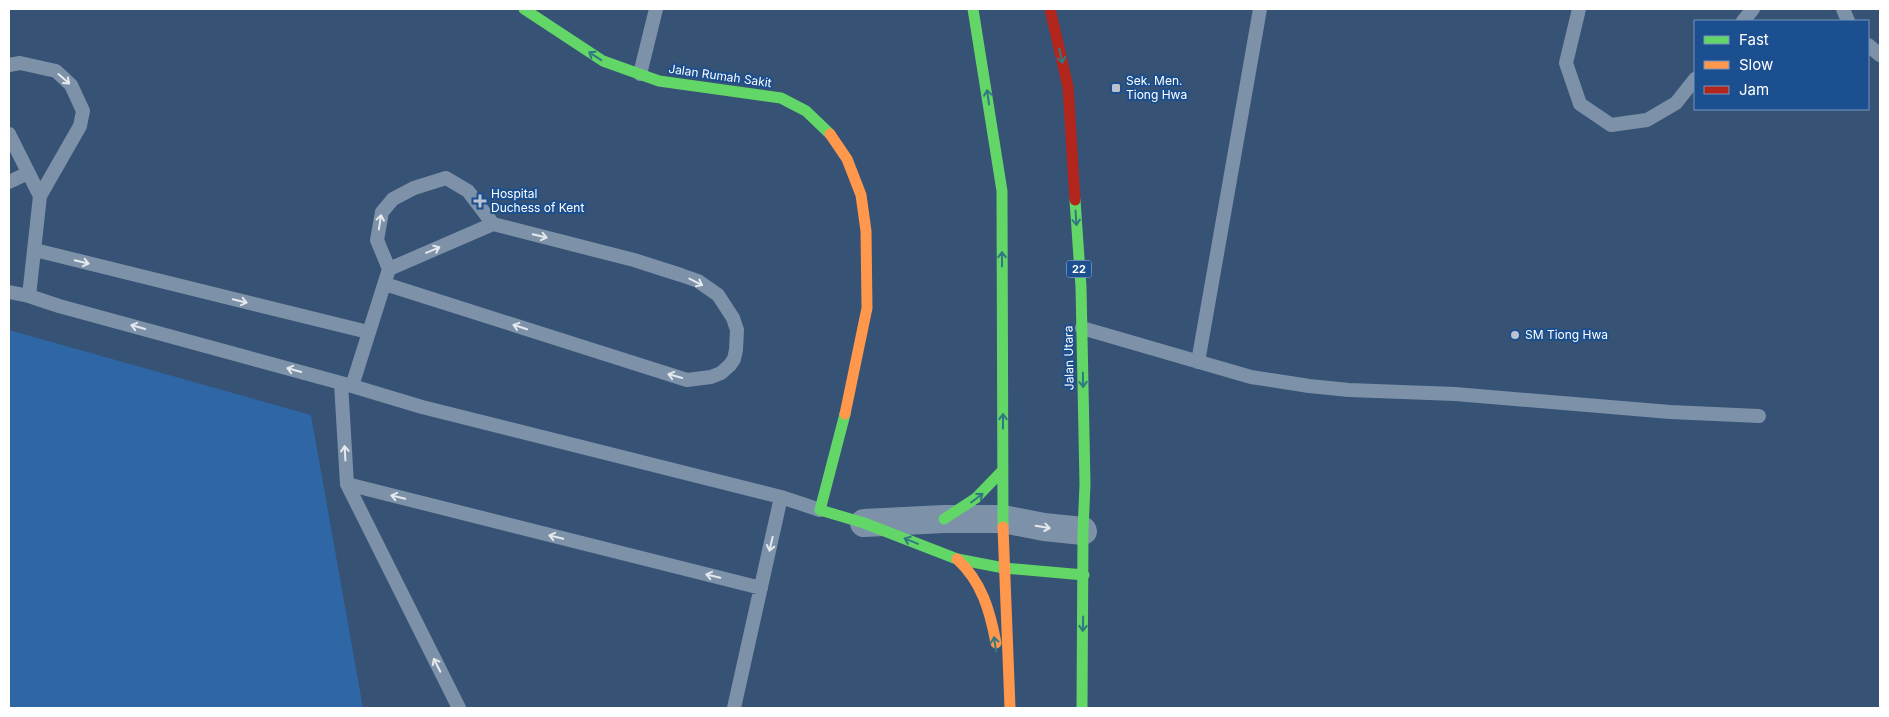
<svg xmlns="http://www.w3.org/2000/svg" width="1889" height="717" font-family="Inter,sans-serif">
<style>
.green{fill:#2f66a5}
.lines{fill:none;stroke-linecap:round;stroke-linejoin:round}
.lane{stroke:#7d92a8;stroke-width:14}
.street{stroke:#7d92a8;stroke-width:28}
.fast{stroke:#63d668;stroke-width:11}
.slow{stroke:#ff974d;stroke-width:11}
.jam{stroke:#b3261e;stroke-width:11}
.oneway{stroke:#317883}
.oneway2{stroke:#e5e9ee}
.poi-dot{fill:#b9c2ce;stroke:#1b4f8f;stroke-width:2}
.labels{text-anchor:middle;stroke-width:4;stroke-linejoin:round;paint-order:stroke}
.shield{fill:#1b4f8f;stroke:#bbcadd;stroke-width:1}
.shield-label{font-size:11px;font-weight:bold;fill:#fff}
.street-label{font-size:12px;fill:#fff;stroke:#1b4f8f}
.poi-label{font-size:12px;fill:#fff;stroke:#1b4f8f;text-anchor:start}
</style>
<rect width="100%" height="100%" fill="#365274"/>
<path class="green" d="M9 330 311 415 363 708H9Z"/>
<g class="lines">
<path class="lane" d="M1579 9 1566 63 1580 104 1611 125 1647 120 1676 103 1695 79
M1843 9 1848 21
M1743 21 1753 9
M1868 45 1880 55
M9 65 20 63 56 71 71 85 83 111 80 126 40 196 29 296 59 306 352 386 422 407 781 497 820 510
M640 74 656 9
M9 134 40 196
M9 182 28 173
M35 250 368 332
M385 284 687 380 711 377 721 373 730 365 734 359 736 350 737 330 733 318 718 295 698 281 681 275 634 260 493 224 389 269
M9 292 29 296
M1082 328 1251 377 1309 386 1349 390 1455 394 1670 412 1759 416
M1198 362 1260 9
M341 383 347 484 459 708
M352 386 389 269 377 240 382 212 393 199 414 188 446 178 468 191 493 224
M347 484 761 588
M734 708 781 497"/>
<path class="street" d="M864 523 944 519H1003L1044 527 1083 531"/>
<path class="fast" d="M524 9 603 61 659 81 781 98 806 111 830 134
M973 9 1002 191 1003 527
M1075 200 1081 287 1085 484 1083 531 1082 708
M845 414 820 510 864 523 957 559 1004 568 1084 575
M944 519 976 498 1003 470"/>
<path class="slow" d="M830 134 847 159 861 195 866 231 867 308 845 414
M1003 527 1010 708
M957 559C982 582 990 611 996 643"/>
<path class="jam" d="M1050 9 1068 87 1075 200"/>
</g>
<defs><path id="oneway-shaft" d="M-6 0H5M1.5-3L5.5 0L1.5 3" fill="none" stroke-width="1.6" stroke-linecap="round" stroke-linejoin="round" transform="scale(1.25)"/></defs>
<g class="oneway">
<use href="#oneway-shaft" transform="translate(595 56) rotate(-147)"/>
<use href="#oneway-shaft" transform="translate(1061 56) rotate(77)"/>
<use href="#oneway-shaft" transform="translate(988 97) rotate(-98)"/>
<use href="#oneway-shaft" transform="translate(1076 218) rotate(86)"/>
<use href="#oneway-shaft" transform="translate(1002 259) rotate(-90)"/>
<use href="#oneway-shaft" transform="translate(1083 380) rotate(89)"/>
<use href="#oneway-shaft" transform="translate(1003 421) rotate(-90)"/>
<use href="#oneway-shaft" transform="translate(977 498) rotate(-37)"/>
<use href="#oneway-shaft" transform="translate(911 541) rotate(-158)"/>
<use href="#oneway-shaft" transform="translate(1083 624) rotate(91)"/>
<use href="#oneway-shaft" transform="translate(995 644) rotate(-98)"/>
</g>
<g class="oneway2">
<use href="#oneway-shaft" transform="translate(64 79) rotate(41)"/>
<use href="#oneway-shaft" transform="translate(380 222) rotate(-81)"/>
<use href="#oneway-shaft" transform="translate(540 236) rotate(14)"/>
<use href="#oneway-shaft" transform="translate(433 250) rotate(-23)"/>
<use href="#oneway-shaft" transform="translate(82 262) rotate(14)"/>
<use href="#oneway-shaft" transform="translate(696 282) rotate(27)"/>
<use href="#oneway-shaft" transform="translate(240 301) rotate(14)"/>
<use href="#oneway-shaft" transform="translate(138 327) rotate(-164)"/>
<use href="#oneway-shaft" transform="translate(520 327) rotate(-162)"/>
<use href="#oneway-shaft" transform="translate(294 370) rotate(-164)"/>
<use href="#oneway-shaft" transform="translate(675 376) rotate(-164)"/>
<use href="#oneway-shaft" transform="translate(345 453) rotate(-93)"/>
<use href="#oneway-shaft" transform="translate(398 497) rotate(-166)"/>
<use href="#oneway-shaft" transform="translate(1043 527) rotate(9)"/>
<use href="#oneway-shaft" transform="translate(556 537) rotate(-166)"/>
<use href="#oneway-shaft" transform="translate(771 544) rotate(103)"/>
<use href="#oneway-shaft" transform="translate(713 576) rotate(-166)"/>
<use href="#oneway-shaft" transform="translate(437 665) rotate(-117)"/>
</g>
<g class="poi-dot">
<rect x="1111" y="83" width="10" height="10" rx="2.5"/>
<path d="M477.5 193.5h5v5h5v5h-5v5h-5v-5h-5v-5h5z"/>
<circle cx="1515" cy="335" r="5"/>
</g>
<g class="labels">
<rect class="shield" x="1066.5" y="260.5" width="25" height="17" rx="4"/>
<g class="shield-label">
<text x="1079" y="273">22</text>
</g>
<g class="street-label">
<text transform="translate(720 76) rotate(8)" y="4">Jalan Rumah Sakit</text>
<text transform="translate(1069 358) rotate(-91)" y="4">Jalan Utara</text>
</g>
<g class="poi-label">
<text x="1126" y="85">Sek. Men.<tspan x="1126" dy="14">Tiong Hwa</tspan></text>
<text x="491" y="198">Hospital<tspan x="491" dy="14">Duchess of Kent</tspan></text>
<text x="1525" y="339">SM Tiong Hwa</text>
</g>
</g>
<rect width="1889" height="717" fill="none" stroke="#ffffff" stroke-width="20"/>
<rect x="1694" y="20" width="175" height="90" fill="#1b4f8f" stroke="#7695bc"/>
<rect x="1704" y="36" width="25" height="8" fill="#63d668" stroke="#7695bc"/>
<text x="1739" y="45" font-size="15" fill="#ffffff">Fast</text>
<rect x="1704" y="61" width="25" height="8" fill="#ff974d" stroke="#7695bc"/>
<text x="1739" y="70" font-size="15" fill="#ffffff">Slow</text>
<rect x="1704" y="86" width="25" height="8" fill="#b3261e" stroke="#7695bc"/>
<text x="1739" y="95" font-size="15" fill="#ffffff">Jam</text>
</svg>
